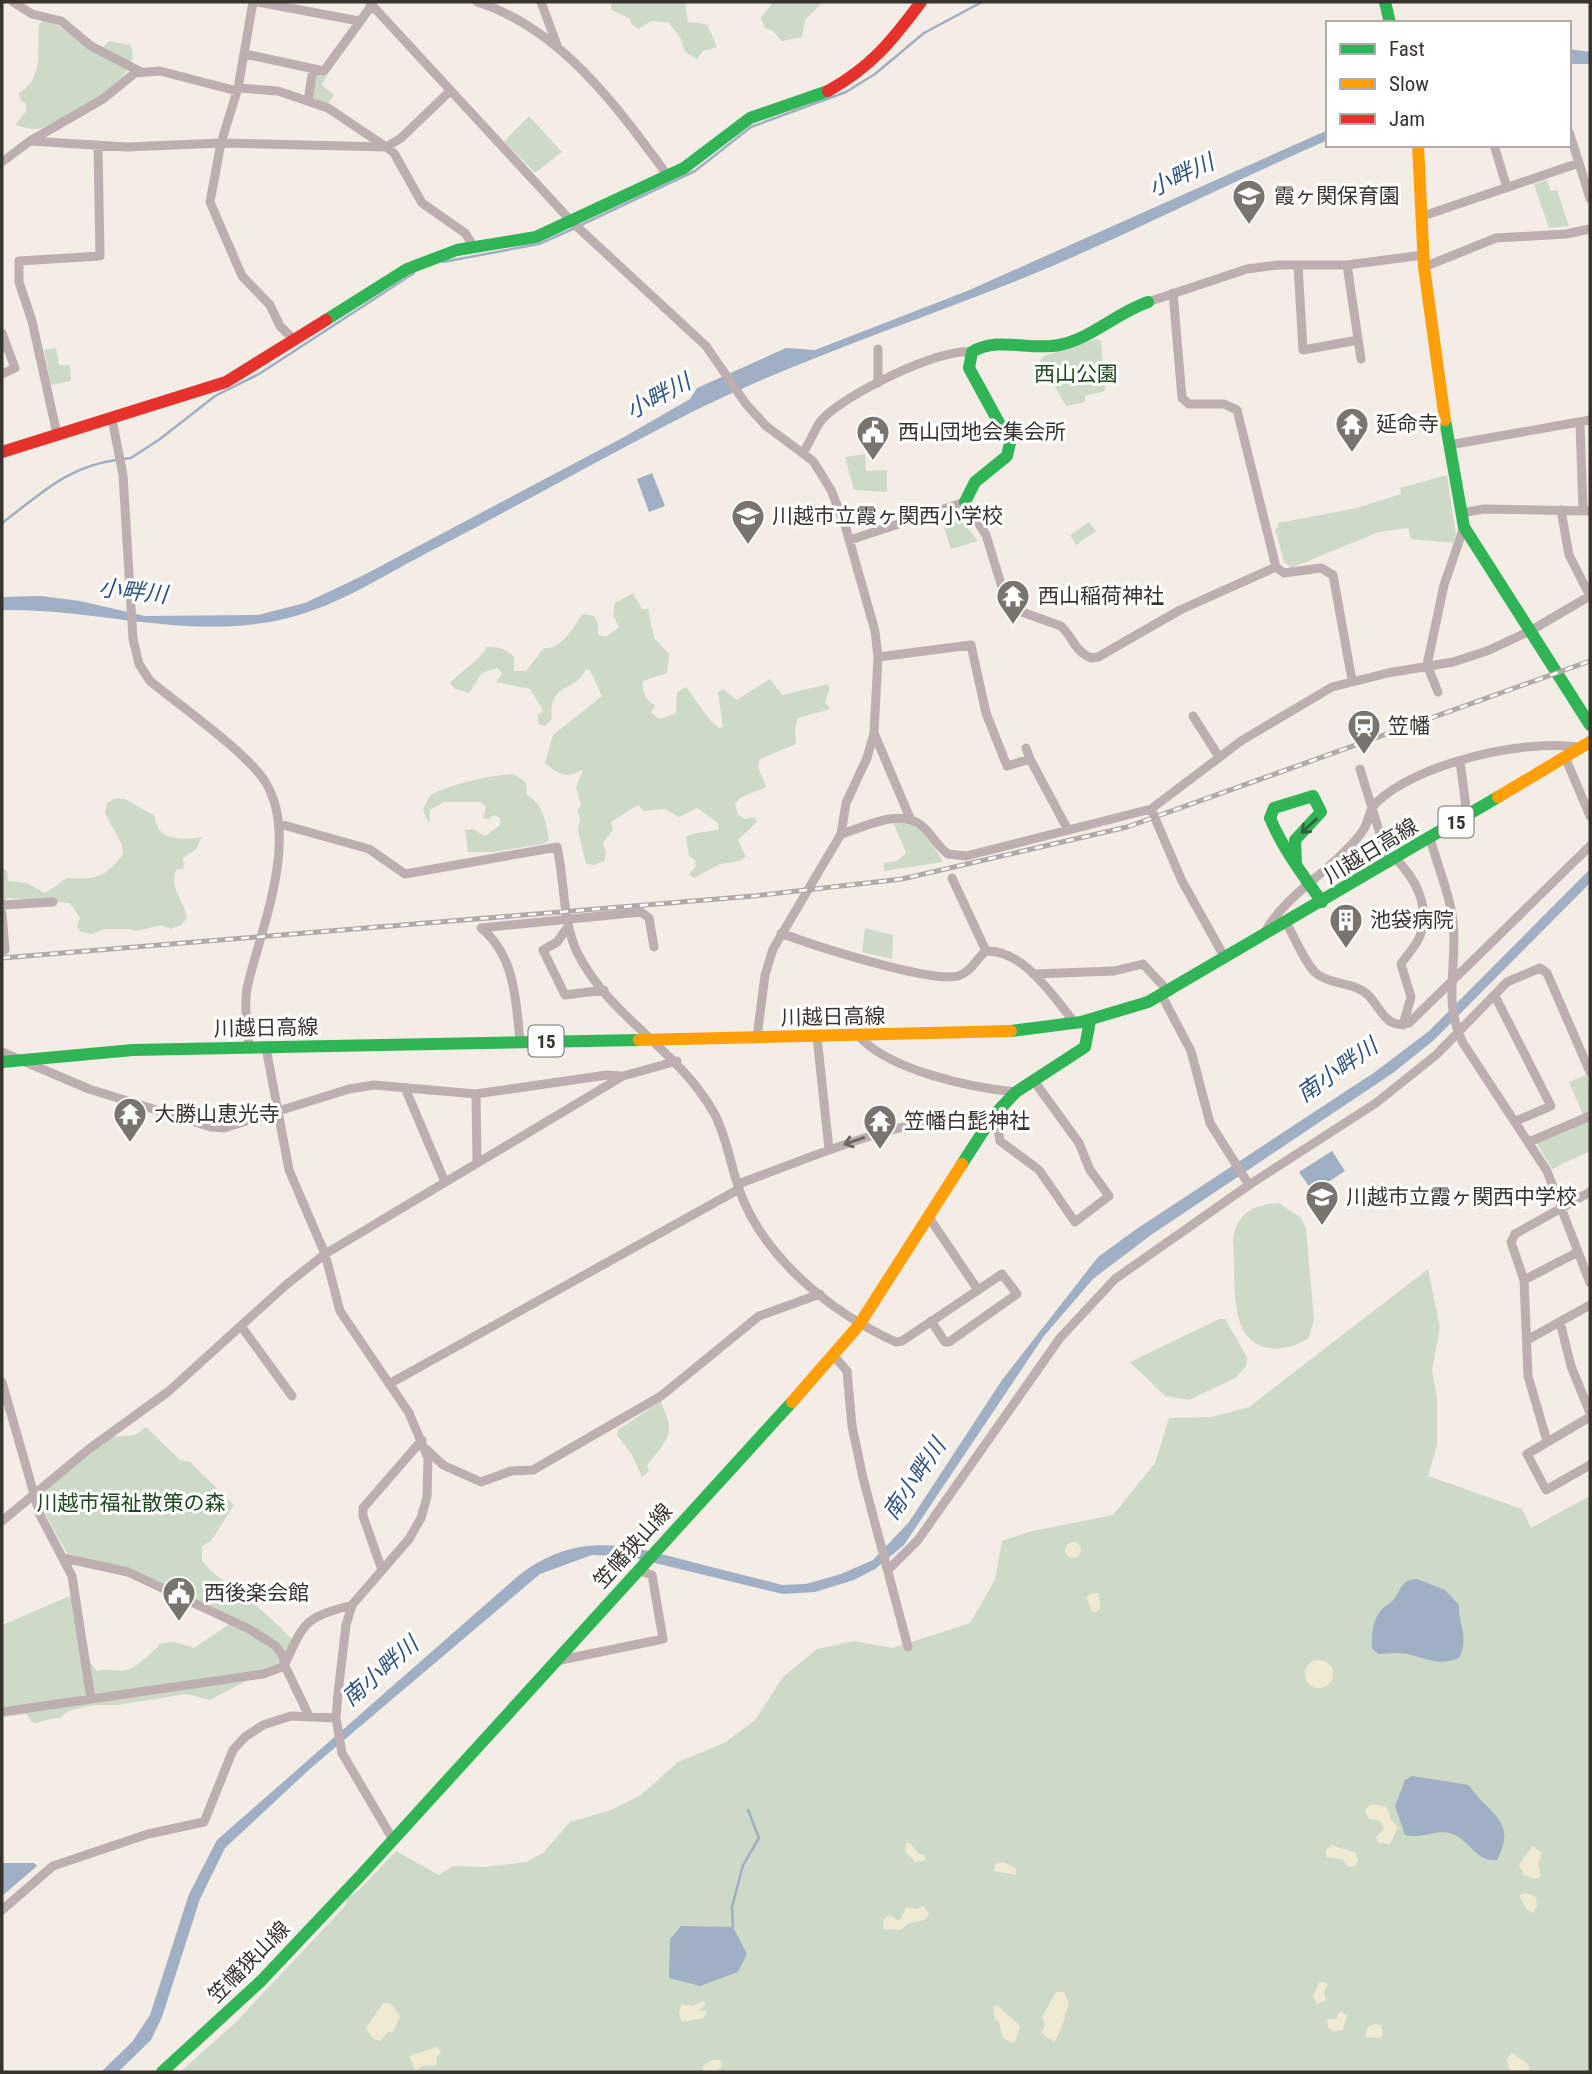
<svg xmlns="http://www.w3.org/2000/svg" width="1592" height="2074" font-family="'Roboto Condensed','Noto Sans JP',sans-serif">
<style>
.green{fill:#cedac8}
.sand{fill:#f1ead2}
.water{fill:#a0afc3}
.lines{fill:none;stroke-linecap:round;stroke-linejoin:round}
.stream{stroke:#a0afc3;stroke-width:2.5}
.street{stroke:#bdafb0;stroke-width:9}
.fast{stroke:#30b455;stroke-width:12}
.slow{stroke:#ff9f0a;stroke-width:12}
.jam{stroke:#e5322d;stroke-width:12}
.rail-casing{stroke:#b2aaa8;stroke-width:5}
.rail{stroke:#fff;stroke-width:2.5;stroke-dasharray:8;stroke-linecap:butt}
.oneway{stroke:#35603b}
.oneway2{stroke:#6d6561}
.labels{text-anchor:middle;stroke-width:6;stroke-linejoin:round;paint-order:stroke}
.shield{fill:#fff;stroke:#73706c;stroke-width:2}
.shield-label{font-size:19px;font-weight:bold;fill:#37332d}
.poi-label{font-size:21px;fill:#37332d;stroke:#fff;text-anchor:start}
.park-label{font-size:21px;fill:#1f4a1f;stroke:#fff}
.street-label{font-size:21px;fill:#37332d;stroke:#fff}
.water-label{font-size:23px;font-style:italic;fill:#315380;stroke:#fff}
</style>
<rect width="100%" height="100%" fill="#f3ede6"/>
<path class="green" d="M611 2H685L688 22 707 24 717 47 703 51 697 59 685 52 680 37 669 23 651 21 639 29 632 25 629 18 611 10Z
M773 2H823L805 20 802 37 782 41 773 31 765 28 761 18Z
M44 19C66 26 78 46 98 53L109 41 130 45C148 76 67 120 42 128 33 131 23 127 15 125L26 111V104L20 100 19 93C45 78 36 50 39 25Z
M319 73 327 75 322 85 334 95 328 104 314 101 311 96 315 76Z
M529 116 562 152 535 173 504 141Z
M1547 180 1551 191 1557 190 1569 226 1549 228 1534 184Z
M1096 339 1101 341 1105 391 1085 396V402L1066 406 1040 360 1044 356Z
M56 348 59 365H70L71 381 51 385 44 350Z
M865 454 866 471 887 470V492L854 490 845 457Z
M1447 475 1456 535 1453 543 1411 539 1408 528 1379 532 1291 568 1284 561 1275 529 1278 528V523L1357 508 1401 494 1400 488Z
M952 515 958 516 978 541 951 549 941 519Z
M1089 522 1096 531 1076 545 1070 535Z
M633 593 642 609H648L654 638 669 654 667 673 643 681C642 691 645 701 655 705L651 713 660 719 676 713 677 692 686 687C696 700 707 719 719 728L723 727 718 692 723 689 737 700 770 679 782 695 828 684 829 691 825 702 830 709 798 718 795 728 796 744 760 759 758 767 766 787 740 798 735 804 738 815 745 819 754 817 757 822 738 840 746 857 740 861 720 864 694 878 689 874 696 866 695 860 689 856 686 837C694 831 709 833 719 829L718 823 697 808 679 817 665 809 644 811 638 805 611 822 613 830 603 842 606 853 604 861 594 865 586 864 578 830 580 818 577 811 581 804 576 787 583 770C565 778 561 776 545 763L553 735 602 696 590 670 586 669C575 693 547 683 552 719L545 726 538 724V715L543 710 530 689 496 682 502 674 497 668 482 673 469 693 455 689 450 683C462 670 478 662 487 647 499 647 505 648 514 657V671H526L544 648C562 650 573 627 583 614L594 616 598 624V635L606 637 619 627 613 615 615 603Z
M513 774 526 782 527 795C543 803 546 823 549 840L543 844 493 852H468L465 830 473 829 485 836 500 825V818L494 815 489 819 483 818 486 807 481 802H444L430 810 429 824 423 810 430 795C454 783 486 776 513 774Z
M116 798 125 799 155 816C156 842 184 840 202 837L195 850 183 858 184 868 176 870C169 888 184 901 187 918L181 925 171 929 161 925 137 931 130 929H105L92 934 81 932 77 927 80 918 70 903 8 898 2 903V868L7 871 8 881 27 883 45 893 67 878C95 880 105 878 123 854L122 845 105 813 107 803Z
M903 821C924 828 932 843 943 862L884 871V863L897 861 906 853 893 822Z
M865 928 893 935 892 959 862 952Z
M1588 1074 1590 1113 1584 1117 1569 1082Z
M1590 1120V1151L1552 1169 1536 1142Z
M1279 1203 1301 1218 1306 1229 1314 1319 1309 1338C1286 1353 1251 1355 1240 1323 1232 1298 1235 1265 1233 1240 1237 1212 1253 1205 1279 1203Z
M1428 1269 1440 1327 1432 1370 1437 1398V1445L1428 1476 1522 1509 1531 1528 1590 1496V2072H180L236 2022 346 1905 347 1898 359 1890 396 1851 439 1875 453 1866 484 1867 526 1862 543 1853 570 1822 611 1810 641 1795 678 1762 724 1743 755 1720 783 1677 817 1649 854 1641 893 1648 970 1623 995 1580 1002 1541 1032 1531 1113 1515 1155 1463 1169 1418 1212 1417 1249 1407Z
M1219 1319H1225L1247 1357 1246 1366 1235 1378 1189 1400 1165 1396 1130 1362Z
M661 1401C663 1409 669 1420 669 1428 669 1442 654 1455 647 1466L649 1471 642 1477 632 1455 617 1435 618 1430Z
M146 1427 180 1460 190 1462 234 1505 211 1541 202 1546V1560C213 1577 227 1581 242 1593 259 1607 276 1623 292 1639L280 1663 252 1673 246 1681 210 1700 186 1694 118 1705H94L68 1711 60 1718C50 1717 43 1723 33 1723L26 1714 2 1717V1625L70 1596 80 1599C79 1624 80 1652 97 1671 108 1668 116 1672 126 1670 136 1668 154 1651 161 1643L175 1642 194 1648 228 1625 217 1612 103 1564 67 1553 40 1505 41 1492 112 1437 135 1435Z"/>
<path class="sand" d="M1065 1550a8 8 0 1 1 16 0a8 8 0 1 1-16 0Z
M1093 1593H1099L1100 1609 1096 1612 1092 1611 1086 1597Z
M1305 1674a14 14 0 1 1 28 0a14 14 0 1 1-28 0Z
M1371 1804 1387 1807 1391 1820 1398 1827 1390 1844 1378 1843 1376 1837 1384 1829 1382 1824C1377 1816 1367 1824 1365 1810Z
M906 1843H910L919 1854 924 1855 926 1860 915 1862 905 1851Z
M1331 1845 1356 1853 1358 1861 1355 1866 1349 1867 1341 1859 1326 1857V1850Z
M1533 1846 1542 1853 1538 1864 1541 1876 1536 1879 1524 1875 1519 1865Z
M1003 1862 1016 1868V1875L994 1871 995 1864Z
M1526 1893 1536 1897 1537 1906 1533 1913 1527 1910 1519 1895Z
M923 1906 929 1913 925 1920 909 1923 901 1930 883 1929 884 1919 890 1915 899 1921 907 1907 917 1909Z
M1325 1982 1328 1984 1324 1992 1326 2000 1317 2004 1313 1996 1319 1983Z
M1056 1992H1064L1069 2004C1063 2020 1063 2029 1054 2042L1041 2033 1045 2025 1042 2017Z
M703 2001 706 2004 699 2010 707 2011 704 2018 682 2022 679 2014 681 2004 693 2006Z
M383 2003H390L400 2016 393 2032H388L380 2041 372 2038 366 2028Z
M997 2005 1020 2026 1015 2041 1012 2043 1002 2037 999 2021 995 2020 993 2007Z
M1340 2011 1347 2015 1343 2030 1334 2032 1328 2028 1327 2019H1336Z
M1374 2024 1381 2025 1383 2034 1381 2038 1365 2037 1368 2027Z
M437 2047 441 2052 436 2058 437 2065 422 2066 416 2071 409 2056Z
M1512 2053 1527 2063 1530 2072H1511L1506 2060Z
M713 2060H721L722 2065 718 2071 701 2072 705 2064Z"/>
<path class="water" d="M1569 49 1590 52V64H1569Z
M1328 130V140C1227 184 1128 235 1026 277 915 322 799 359 692 412 602 458 514 508 425 554 381 577 337 606 288 618 192 642 98 608 2 610V597L41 596 80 601 145 616 258 615 305 603 362 576 624 437 690 399 697 388 786 348 815 350 967 291Z
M652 473 665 506 649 512 637 479Z
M1590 869V883L1434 1040 1393 1073 1151 1235 1093 1279 1044 1336 904 1545 875 1569 854 1580 815 1592 783 1594 626 1556 592 1555 540 1574 311 1768 225 1848 200 1899 162 2017 151 2040 118 2072H101L132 2042 150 2015 189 1894 217 1840 518 1576C578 1530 626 1545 692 1562 722 1570 752 1577 782 1585L806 1584 841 1574 873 1560 909 1522 1002 1380 1098 1257 1138 1228 1375 1072 1429 1031Z
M1332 1151 1345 1171 1313 1192 1299 1172Z
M1417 1579 1445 1590 1459 1605C1458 1626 1470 1636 1459 1658 1439 1666 1427 1659 1407 1654 1398 1652 1388 1654 1378 1654L1372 1648C1371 1637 1373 1619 1381 1610 1385 1606 1390 1604 1394 1599 1402 1588 1401 1580 1417 1579Z
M1412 1776 1469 1785C1489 1816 1518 1819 1497 1860 1478 1863 1470 1842 1455 1835 1439 1827 1422 1840 1405 1835L1395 1806 1405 1780Z
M2 1863H34L37 1866 2 1896Z
M681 1926 733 1927 747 1954 738 1972 700 1986 669 1978 670 1939Z"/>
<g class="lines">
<path class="stream" d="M581 225 695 171 751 127 846 92 875 74 924 33 982 2
M443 262 539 244 575 228
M123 459 131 458 160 439 215 396 259 374 414 273
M2 523C40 495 66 467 116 460
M733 1927 732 1907 743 1865 759 1838 748 1810"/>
<path class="street" d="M13 2 32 14 61 21 91 46 141 72
M253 2 238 88 221 143 210 202 242 276 270 305 280 326 295 341
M258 2 359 21
M369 2 571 221 706 346 746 404 766 426 813 461 831 490 845 525 875 631 878 657 874 733 867 758 846 803 841 834 773 949 765 975 757 1037
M477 2C561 28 618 108 668 176
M541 2 558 48
M245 54 324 71 372 5
M238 88 278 91 328 108 386 147 394 153 422 203 465 233 474 247
M308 101 313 69
M1569 132 1579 163
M30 141 103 99 135 73 160 71 237 91
M1494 145 1507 188
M2 162 30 141 127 147 221 143 386 147 401 138 450 91
M1423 216 1579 163 1590 199
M1298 265 1303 350 1358 340
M1347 265 1361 359
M1424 267 1496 238 1566 234 1590 229
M1173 293 1182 398 1189 404H1224L1237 410 1276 567 1284 573 1321 568 1333 575 1352 680
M1148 302 1247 269 1278 265H1347L1423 255
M2 333 15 368 2 374
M878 383V349
M112 419 123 475 133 639 139 664 150 681C179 705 248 753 266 783 299 839 262 926 248 984 243 1003 248 1029 249 1048
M1580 423 1583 511
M57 434 32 321 19 282V261L100 256 98 145
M1449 445 1590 420
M804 451C810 442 814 431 820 422 839 397 940 347 972 352
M1461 513 1484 509 1590 511
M850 540 965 502 986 535 1008 607 1061 626C1073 637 1074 651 1091 658L1098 657 1180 610 1276 567
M878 657 971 645 986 713 1007 766 1030 759 1068 830
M1438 692 1427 665 1444 585 1464 527
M1193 716 1219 757
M874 733 910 818
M1026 748 1030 759
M1565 757 1590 816
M1460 761 1467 815
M1360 769 1389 863
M1151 809 1182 881 1225 958
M280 824 369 849 405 874 557 847C565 881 562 920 577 952 609 1017 679 1050 714 1113 727 1137 730 1164 739 1189 763 1258 832 1313 896 1342L902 1341 1002 1274 1017 1294 949 1342H945L931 1321
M841 834C865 827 899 808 921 825 932 834 937 846 948 854L966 856 1151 809 1241 741 1332 687 1388 673 1453 662 1487 651 1530 631 1590 596 1569 555 1561 510
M1430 838C1437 865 1450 894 1453 921 1458 965 1442 1000 1463 1043L1547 1171 1590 1283
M1396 859C1415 878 1431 907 1420 936 1416 946 1407 955 1401 964L1411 997 1403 1025
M952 878 986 951
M2 905 53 902
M2 913 5 950H2
M1286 922C1293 935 1307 967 1317 974 1331 985 1355 982 1368 995 1381 1008 1386 1030 1409 1023L1590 846
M568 927 557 942 543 950 565 995 604 990
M1265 932C1281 903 1312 882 1336 860 1346 850 1359 839 1365 827 1369 819 1369 810 1376 803 1417 763 1523 739 1579 747
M781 933C812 945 929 983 958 976 971 972 976 959 986 951 1025 950 1053 997 1076 1024
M1033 974 1114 971 1143 964 1169 992
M1162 996 1191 1051 1210 1123 1249 1185
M1495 996 1551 1106 1516 1121
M858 1035C887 1070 972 1088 1016 1092
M817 1037 829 1149
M520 1041C516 1001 515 955 481 928L641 912 649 918 654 947
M266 1048 289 1170 325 1254 340 1311 409 1413 428 1458 427 1497 421 1518 409 1539 352 1605 346 1625 338 1693 336 1718 342 1753 392 1838
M2 1052 89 1089 211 1127 224 1128 349 1089 374 1085 476 1094 607 1075 621 1076
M405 1088 445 1182
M476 1094 477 1163
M1529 1142 1590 1116
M738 1184C822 1154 904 1114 996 1116L1000 1141 1039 1170 1075 1222 1109 1196 1090 1170 1079 1143 1034 1081
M928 1216 978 1290
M1524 1280 1578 1252
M1560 1322 1571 1366 1590 1413
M241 1326 292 1396
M1529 1339 1590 1305
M834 1356 847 1371 852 1426 863 1478 908 1647
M2 1382 40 1515 72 1576 91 1699
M389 1384 739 1189
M1590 1417 1527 1454 1546 1490 1590 1465
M1547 1441 1528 1376 1524 1280 1511 1242 1515 1234 1590 1192
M426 1449 443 1465 481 1482 511 1471 533 1470 661 1396 759 1316 820 1294
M2 1521 89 1449 169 1391 286 1285 325 1254 623 1076 677 1061
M64 1558 128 1572 249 1629 276 1646 283 1656 285 1666
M382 1570 363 1516V1508L422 1440
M888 1570 918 1540 1060 1338 1115 1279 1249 1185 1376 1103 1436 1055 1507 982 1540 968 1547 973 1590 1072
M556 1661 663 1639 652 1575 638 1570
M285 1664C305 1620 305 1618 352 1605
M2 1712 263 1674 285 1666 309 1716
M2 1910 53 1866 148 1834 204 1822 233 1750 245 1737 263 1725 291 1716 336 1718"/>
<path class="fast" d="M1385 2 1390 23
M326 320 407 269 457 250 536 237 684 168 750 118 828 91
M1445 420 1464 527 1590 725
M965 502 975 482 1007 456 1010 443 969 368 972 352C998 336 1030 351 1059 345 1093 338 1116 313 1148 302
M1296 865 1295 840 1321 812 1313 796 1274 808 1270 818C1283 849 1303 875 1322 902
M1011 1031 1081 1022 1148 1002 1498 797
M2 1062 133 1050 639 1040
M962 1164 993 1116 1016 1092 1085 1047 1090 1021
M162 2072 261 1981 362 1874 792 1402"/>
<path class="slow" d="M1418 145 1424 267 1445 420
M1498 797 1590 742
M639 1040 1011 1031
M792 1402 859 1325 962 1164"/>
<path class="jam" d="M828 91C871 67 892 41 921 2
M2 452 226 382 326 320"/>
<defs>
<path id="rail" d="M2 958 754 896 902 879 1127 827 1590 661"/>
</defs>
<use href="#rail" class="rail-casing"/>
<use href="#rail" class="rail"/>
</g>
<defs><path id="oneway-shaft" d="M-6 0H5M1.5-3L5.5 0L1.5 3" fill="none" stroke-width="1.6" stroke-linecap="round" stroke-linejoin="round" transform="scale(1.75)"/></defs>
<use class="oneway" href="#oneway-shaft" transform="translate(1309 826) rotate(136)"/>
<use class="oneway2" href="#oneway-shaft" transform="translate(854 1141) rotate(161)"/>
<defs>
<symbol id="school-pin" viewBox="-11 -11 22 30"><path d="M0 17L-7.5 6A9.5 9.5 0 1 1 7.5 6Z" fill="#79746e" stroke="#fff"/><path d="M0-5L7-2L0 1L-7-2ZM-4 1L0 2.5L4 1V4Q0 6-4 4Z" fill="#fff"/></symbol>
<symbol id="temple-pin" viewBox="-11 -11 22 30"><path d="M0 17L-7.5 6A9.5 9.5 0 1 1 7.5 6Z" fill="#79746e" stroke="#fff"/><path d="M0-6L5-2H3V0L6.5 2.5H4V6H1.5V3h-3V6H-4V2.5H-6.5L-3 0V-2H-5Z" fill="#fff"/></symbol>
<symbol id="civic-pin" viewBox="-11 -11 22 30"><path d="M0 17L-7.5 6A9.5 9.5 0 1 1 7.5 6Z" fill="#79746e" stroke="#fff"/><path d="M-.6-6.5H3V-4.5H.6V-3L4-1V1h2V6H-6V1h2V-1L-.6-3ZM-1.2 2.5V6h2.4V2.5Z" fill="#fff"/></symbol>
<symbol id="station-pin" viewBox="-11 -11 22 30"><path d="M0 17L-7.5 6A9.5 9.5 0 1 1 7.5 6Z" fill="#79746e" stroke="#fff"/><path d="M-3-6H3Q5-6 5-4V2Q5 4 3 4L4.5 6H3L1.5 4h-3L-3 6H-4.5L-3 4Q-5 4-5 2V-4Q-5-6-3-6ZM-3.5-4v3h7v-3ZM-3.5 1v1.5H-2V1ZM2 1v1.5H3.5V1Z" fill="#fff"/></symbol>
<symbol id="building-pin" viewBox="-11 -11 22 30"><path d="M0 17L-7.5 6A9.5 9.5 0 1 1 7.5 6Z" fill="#79746e" stroke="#fff"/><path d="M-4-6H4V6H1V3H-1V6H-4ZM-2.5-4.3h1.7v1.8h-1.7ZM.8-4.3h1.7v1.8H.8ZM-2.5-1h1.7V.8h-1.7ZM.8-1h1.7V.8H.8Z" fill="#fff"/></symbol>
</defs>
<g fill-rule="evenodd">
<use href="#school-pin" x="1230" y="177" width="38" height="52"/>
<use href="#temple-pin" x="1333" y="405" width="38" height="52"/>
<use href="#civic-pin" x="854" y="413" width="38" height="52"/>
<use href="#school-pin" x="729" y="497" width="38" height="52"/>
<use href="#temple-pin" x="994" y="577" width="38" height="52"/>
<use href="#station-pin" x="1345" y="707" width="38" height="52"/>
<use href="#building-pin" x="1327" y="901" width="38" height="52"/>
<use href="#temple-pin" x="111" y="1095" width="38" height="52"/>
<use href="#temple-pin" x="861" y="1102" width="38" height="52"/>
<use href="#school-pin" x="1303" y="1178" width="38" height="52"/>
<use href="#civic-pin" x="160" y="1574" width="38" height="52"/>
</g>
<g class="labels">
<g class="shield">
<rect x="1438.5" y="806.5" width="35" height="31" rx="5"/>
<rect x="528.5" y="1025.5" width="35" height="31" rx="5"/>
</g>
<g class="shield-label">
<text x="1456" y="829">15</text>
<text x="546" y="1048">15</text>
</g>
<g class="poi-label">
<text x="1274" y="203">霞ヶ関保育園</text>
<text x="1376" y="431">延命寺</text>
<text x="898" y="439">西山団地会集会所</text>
<text x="772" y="523">川越市立霞ヶ関西小学校</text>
<text x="1038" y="603">西山稲荷神社</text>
<text x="1388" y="733">笠幡</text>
<text x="1370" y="927">池袋病院</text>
<text x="154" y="1121">大勝山恵光寺</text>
<text x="904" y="1128">笠幡白髭神社</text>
<text x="1346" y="1204">川越市立霞ヶ関西中学校</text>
<text x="204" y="1600">西後楽会館</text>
</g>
<g class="park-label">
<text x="1076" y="381">西山公園</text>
<text x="131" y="1510">川越市福祉散策の森</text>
</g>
<g class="street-label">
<text transform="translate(1371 851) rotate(-31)" y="7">川越日高線</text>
<text transform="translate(833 1017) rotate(-1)" y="7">川越日高線</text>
<text transform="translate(266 1028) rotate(-1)" y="7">川越日高線</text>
<text transform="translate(633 1546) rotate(-48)" y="7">笠幡狭山線</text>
<text transform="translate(249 1962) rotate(-45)" y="7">笠幡狭山線</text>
</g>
<g class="water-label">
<text transform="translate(1181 175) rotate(-25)" y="8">小畔川</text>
<text transform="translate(658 396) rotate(-28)" y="8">小畔川</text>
<text transform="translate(133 591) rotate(6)" y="8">小畔川</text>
<text transform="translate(1337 1070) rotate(-35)" y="8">南小畔川</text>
<text transform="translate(914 1479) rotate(-56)" y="8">南小畔川</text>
<text transform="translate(380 1671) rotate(-41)" y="8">南小畔川</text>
</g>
</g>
<rect width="1592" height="2074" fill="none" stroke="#37332d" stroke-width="7"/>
<rect x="1326" y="21" width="245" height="126" fill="#ffffff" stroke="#afadab" stroke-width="2"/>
<rect x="1340" y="44" width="35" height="10" fill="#30b455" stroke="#afadab" stroke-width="2"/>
<text x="1389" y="56" font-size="21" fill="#37332d">Fast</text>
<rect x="1340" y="79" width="35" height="10" fill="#ff9f0a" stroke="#afadab" stroke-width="2"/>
<text x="1389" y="91" font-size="21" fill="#37332d">Slow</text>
<rect x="1340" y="114" width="35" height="10" fill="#e5322d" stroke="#afadab" stroke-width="2"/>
<text x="1389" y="126" font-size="21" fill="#37332d">Jam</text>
</svg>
